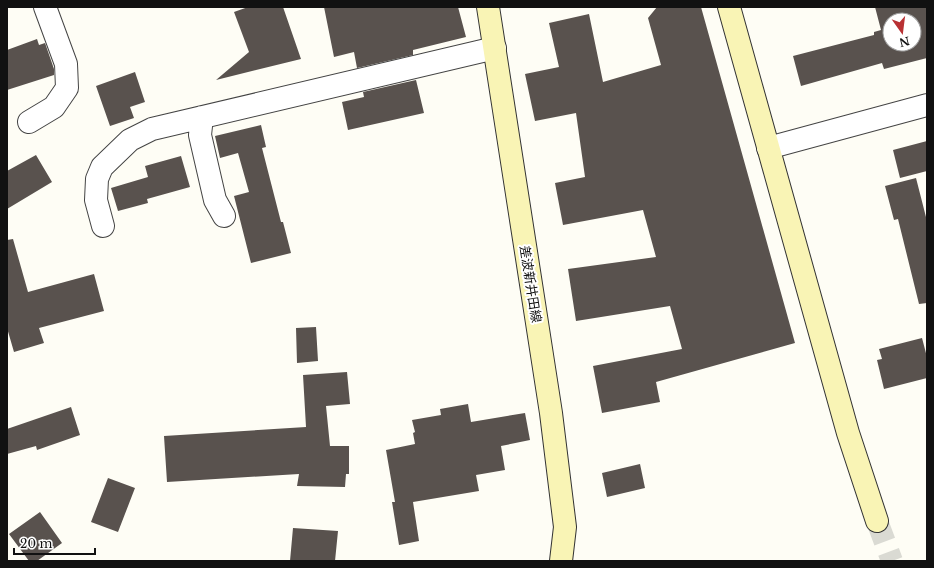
<svg xmlns="http://www.w3.org/2000/svg" width="934" height="568" font-family="'Libre Baskerville','Noto Sans JP',serif">
<style>
.building{fill:#59524e;fill-rule:evenodd}
.lines{fill:none;stroke-linecap:round;stroke-linejoin:round}
.secondary-tunnel{stroke:#dadad3;stroke-width:22;stroke-dasharray:22 11;stroke-linecap:butt}
.street-casing{stroke:#444;stroke-width:24}
.secondary-casing{stroke:#333;stroke-width:24}
.street{stroke:#fff;stroke-width:22}
.secondary{stroke:#f9f4b5;stroke-width:22}
.labels{text-anchor:middle;stroke-width:4;stroke-linejoin:round;paint-order:stroke}
.street-label{font-size:13px;fill:#111;stroke:#fff}
</style>
<rect width="100%" height="100%" fill="#fefdf5"/>
<path class="building" d="M248 7H283L301 59 216 80 249 52 234 12Z
M324 7H458L466 37 413 50V55L357 68 354 52 334 57Z
M657 7H701L795 343 656 382 660 402 602 413 593 366 682 349 670 306 576 321 568 269 656 257 643 210 563 225 555 183 585 177 576 113 535 121 525 74 559 67 549 23 589 14 603 82 661 65 648 18Z
M875 7H927V58L884 69 882 63 801 86 793 56 874 35V32L881 30ZM890 20H914V44H890Z
M37 39 39 45 45 43 54 69V75L7 90V50Z
M135 72 145 102 130 107 134 118 110 126 96 86Z
M416 80 424 113 348 130 342 102 364 97 363 92Z
M261 125 266 147 262 148 281 222H283L291 253 251 263 234 196 249 192 238 153 220 158 215 136Z
M927 141V171L900 178 893 150Z
M36 155 52 182 7 209V171Z
M181 156 190 187 147 199 148 203 118 211 111 188 148 177 145 166Z
M916 178 927 221V303L919 304 898 219 894 220 885 186Z
M13 239 28 292 94 274 104 311 39 328 44 343 14 352 7 328V240Z
M316 327 318 361 297 363 296 328Z
M922 338 927 357V378L884 389 877 360 882 359 879 349Z
M347 372 350 404 326 406 330 446H349V474H346L345 487 297 486 299 474 167 482 164 436 306 427 303 375Z
M468 404 471 422 525 413 530 440 501 446 505 470 476 475 479 491 413 502 419 541 399 545 392 502H395L386 450 415 444 413 433 415 432 412 420 441 415 440 409Z
M71 407 80 435 37 450 36 446 7 454V429Z
M640 464 645 488 607 497 602 473Z
M108 478 135 488 118 532 91 522Z
M40 512 62 543 37 561H29L9 534Z
M293 528 338 531 335 561H290Z"/>
<g class="lines">
<path class="secondary-tunnel" d="M877 521 892 561"/>
<defs>
<path id="street" d="M202 117 200 135 215 200 224 216
M29 122 54 107 67 88 66 64 45 7
M768 148 927 105
M103 226 96 200 97 179 102 167 130 140 152 129 495 48"/>
<path id="secondary" d="M488 7 551 413 565 527 561 561
M729 7 848 433 877 521"/>
</defs>
<use href="#street" class="street-casing"/>
<use href="#secondary" class="secondary-casing"/>
<use href="#street" class="street"/>
<use href="#secondary" class="secondary"/>
</g>
<g class="labels">
<g class="street-label">
<text transform="translate(531 284) rotate(81)" y="5">差波新井田線</text>
</g>
</g>
<rect width="934" height="568" fill="none" stroke="#111111" stroke-width="16"/>
<g transform="translate(902 32) rotate(166)"><circle r="19" fill="#ffffff" stroke="#a0a0a0"/>
<path d="M0-3L7 15L0 10L-7 15Z" fill="#b83133"/>
<text y="-6" font-size="11" font-weight="bold" text-anchor="middle" fill="#111111">N</text>
</g>
<path d="M14 548v6h81v-6" fill="none" stroke="#111111" stroke-width="2"/>
<text x="20" y="548" font-size="12" fill="#111111" stroke="#ffffff" stroke-width="3" paint-order="stroke">20 m</text>
</svg>
